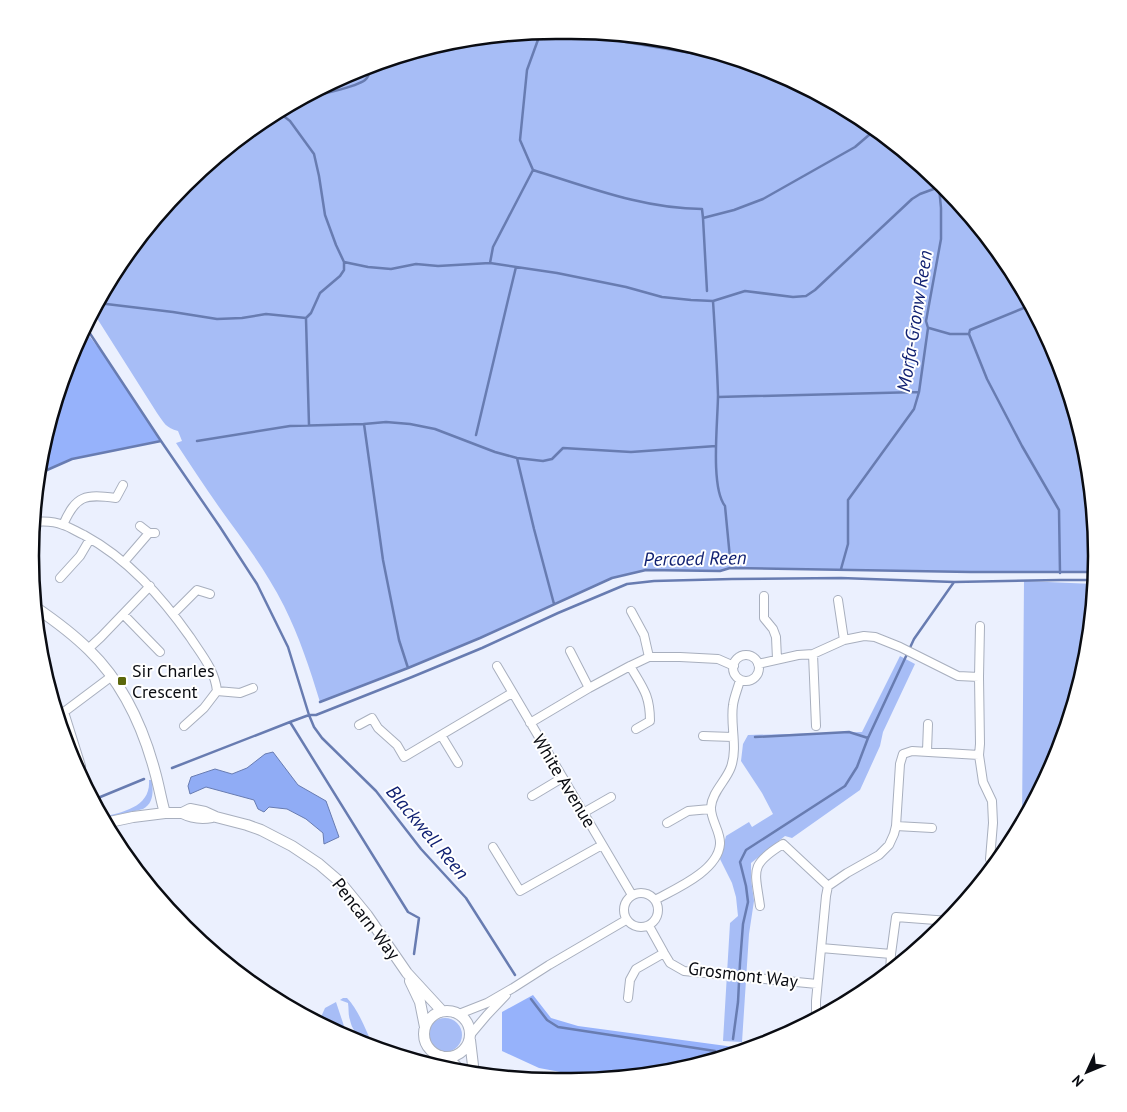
<svg xmlns="http://www.w3.org/2000/svg" width="1127" height="1112" font-family="'PT Sans',sans-serif">
<style>
.green{fill:#a7bdf6}
.forest{fill:#96b2fb}
.water{fill:#90acf5;stroke:#687cb1}
.lines{fill:none;stroke-linecap:round;stroke-linejoin:round}
.stream{stroke:#687cb1;stroke-width:2.5}
.minor-casing{stroke:#a8afbe;stroke-width:10}
.tertiary-casing{stroke:#a8afbe;stroke-width:12}
.minor{stroke:#fff;stroke-width:8}
.tertiary{stroke:#fff;stroke-width:10}
.rail{stroke:#737680;stroke-width:2.5;stroke-dasharray:8 4;stroke-linecap:butt}
.poi-dot{fill:#5b670b;stroke:#fff;stroke-width:2}
.labels{text-anchor:middle;stroke-width:4;stroke-linejoin:round;paint-order:stroke}
.poi-label{font-size:18px;fill:#0a0c12;stroke:#fff;text-anchor:start}
.street-label{font-size:18px;fill:#0a0c12;stroke:#fff}
.water-label{font-size:19px;font-style:italic;fill:#112172;stroke:#fff}
.rim{fill:none;stroke:#0a0c12;stroke-width:2.5}
</style>
<rect width="100%" height="100%" fill="#ebf0fe"/>
<path class="green" d="M554 30 751 63 772 70 863 118 943 184 1008 264 1057 354 1087 453 1097 556 1095 572H971L730 568 720 571 646 570 612 578 480 638 408 668 320 702C310 669 299 636 284 606 266 570 242 539 219 507 204 486 190 464 176 443L182 441 178 431C166 428 164 423 157 413L93 312 118 264 184 184 264 119 354 70 453 40Z
M1024 581 1094 584 1087 658 1057 757 1022 822Z
M900 656 915 664 883 732 880 746 860 790 792 838 785 836 751 863V879L754 901 749 934 742 1042 723 1041 730 923 738 916 736 897 732 883 720 859 726 836 749 822 752 827 773 814 762 793 741 761 743 744 748 735 862 732Z
M149 780H152C153 792 154 803 143 809L103 819 102 817C123 812 151 807 149 780Z
M343 998H347C360 1012 366 1031 374 1048 363 1045 352 1031 350 1020 348 1015 349 1009 348 1003L340 1000Z
M336 1002 346 1032 353 1041 324 1025 321 1017 325 1008Z
M428 1035a17 17 0 1 1 34 0a17 17 0 1 1-34 0Z"/>
<path class="forest" d="M84 329 106 358 161 441 72 459 38 474 40 454 70 355Z
M533 995 551 1018 578 1026 749 1049 674 1072 598 1079 539 1068 502 1051V1012Z"/>
<path class="water" d="M273 752 298 785 326 801 339 837 324 844 323 833 306 819 287 809 269 807 264 812 258 809 254 800 206 787 190 794 188 786 191 777 215 769 232 774 247 768 265 754Z"/>
<g class="lines">
<path class="stream" d="M554 30 751 63
M539 37 527 70 520 140 533 170C588 187 644 209 702 209L703 218
M303 98C315 96 356 87 365 80 370 76 370 70 371 65
M277 111 290 121 314 154 319 176 325 215 336 245 344 262 368 267 391 269 416 264 438 266 490 263 557 273 626 287 662 297 691 300 713 301 745 291 793 297 806 296 815 290 912 199 920 194 939 187
M490 263 493 247 533 170
M707 291 703 218 734 210 763 199 855 147 876 129
M713 301C715 332 717 364 718 395 718 420 710 487 725 506L730 558
M98 303 173 312 217 319 242 318 266 314 306 318 311 313 320 293 340 276 344 270V262
M1031 305 970 330 969 334 987 379 1022 446 1059 510 1060 573
M306 319 309 425
M85 326 161 441 220 527 257 584 288 647 309 715 314 727 322 738 376 791 421 849 466 898 515 975
M929 328 950 334H969
M718 397 919 392
M364 424 383 560 399 640 408 668
M476 435 508 300 516 267
M197 441 290 426 364 424 386 422 410 424 435 429 495 452 517 458 543 461 552 459 563 448 631 452 716 446
M517 458 534 529 554 604
M38 474 72 459 161 441
M841 569 848 544V500L914 409 919 392 928 328 926 321 941 239V208L939 187 934 177
M320 702 408 668 480 638 612 578 646 570 720 571 730 568 971 572H1095
M290 722 408 912 419 918 414 954
M755 737 849 732 868 738
M172 768 290 722 309 715H316L412 677 482 648 558 613 627 584 654 581 732 579 841 578 954 582 1060 580H1095
M93 800 144 779
M531 999 547 1020 558 1027 715 1051
M733 1039 738 1002 740 963 743 924 748 902 746 886 740 862 746 850 845 786 857 767 868 738 914 639 954 582
M726 1053 732 1054"/>
<defs>
<path id="minor" d="M33 522C43 521 54 521 63 525 70 527 77 532 84 535 128 559 161 596 190 637 201 654 215 670 217 691
M63 525C76 495 85 494 116 498L123 485
M140 526 149 533H155
M124 562 149 533
M60 578 80 556 90 539
M764 596V618L773 629 776 637 777 659
M838 600 844 640
M631 611 644 635 649 657
M123 614 160 652
M173 614 197 590 210 594
M980 626 979 677 980 744 979 755 983 782 992 801 993 823 990 859
M88 649 101 637 150 586
M570 651 589 688
M813 654 816 726
M733 668a13 13 0 1 1 26 0a13 13 0 1 1-26 0Z
M41 661H42
M758 664 798 655 813 654 844 640 864 636 875 637 900 647 958 676 979 677
M497 666 632 895
M630 666C643 688 650 695 650 721L636 729
M217 691 240 693 253 688
M64 712 81 766 76 768
M57 714 64 712 112 676
M530 723 589 688 630 666 649 657H680L718 659 734 666
M359 725 372 718 378 728 397 745 404 757 512 693
M184 726 204 708 217 691
M441 735 458 763
M703 736 733 737
M927 751 928 724
M532 796 562 778
M583 813 611 797
M667 823 688 811 710 809
M896 826 932 828
M493 847 520 891 602 845
M624 910a17 17 0 1 1 34 0a17 17 0 1 1-34 0Z
M655 900C675 889 718 871 720 844 721 832 710 819 711 807 712 792 726 781 731 767 738 747 730 725 733 705 734 697 738 688 740 680
M760 906C755 870 749 865 783 844L828 886
M649 926 664 953 670 963 684 971 817 984
M821 948 891 954 896 917 949 921
M890 972 891 954
M628 998 630 980 636 969 664 953
M459 1014 487 1003 513 988 549 965 626 920
M821 1016 816 1011V1001L826 896 828 886 847 873 879 855 889 845 894 834 896 826 900 764 903 754 912 751 979 755
M471 1034 487 1015 506 995"/>
<path id="tertiary" d="M35 607C54 620 73 634 89 650 123 683 143 727 155 772 159 786 161 800 165 813
M182 813C192 818 201 819 212 817
M105 823 133 817 165 813H182L190 809 205 812 216 817 247 825 261 830 292 846 319 864 340 882 367 915 407 973 442 1011
M410 981 420 1002 425 1027
M424 1034a23 23 0 1 1 46 0a23 23 0 1 1-46 0Z
M470 1040 474 1074
M441 1056 455 1065 462 1073"/>
</defs>
<use href="#minor" class="minor-casing"/>
<use href="#tertiary" class="tertiary-casing"/>
<use href="#minor" class="minor"/>
<use href="#tertiary" class="tertiary"/>
<path class="rail" d="M633 37 697 47"/>
</g>
<rect class="poi-dot" x="117" y="676" width="10" height="10" rx="2.5"/>
<g class="labels">
<g class="poi-label">
<text x="132" y="677">Sir Charles<tspan x="132" dy="21">Crescent</tspan></text>
</g>
<g class="street-label">
<text transform="translate(564 781) rotate(59)" y="6">White Avenue</text>
<text transform="translate(366 919) rotate(52)" y="6">Pencarn Way</text>
<text transform="translate(743 975) rotate(7)" y="6">Grosmont Way</text>
</g>
<g class="water-label">
<text transform="translate(914 321) rotate(-81)" y="7">Morfa-Gronw Reen</text>
<text transform="translate(695 558) rotate(-1)" y="7">Percoed Reen</text>
<text transform="translate(428 832) rotate(50)" y="7">Blackwell Reen</text>
</g>
</g>
<path d="M0 0H1127V1112H0ZM556 39H571A517 517 0 0 1 1088 556V556A517 517 0 0 1 571 1073H556A517 517 0 0 1 39 556V556A517 517 0 0 1 556 39Z" fill="#fff" fill-rule="evenodd"/>
<path class="rim" d="M556 39H571A517 517 0 0 1 1088 556V556A517 517 0 0 1 571 1073H556A517 517 0 0 1 39 556V556A517 517 0 0 1 556 39Z"/>
<g transform="translate(1087 1072) rotate(226)" stroke="#ffffff" stroke-width="4" paint-order="stroke">
<path d="M0-4L9 19L0 12L-9 19Z" fill="#0a0c12"/>
<text y="-8" font-size="14" font-weight="bold" text-anchor="middle" fill="#0a0c12">N</text>
</g>
</svg>
